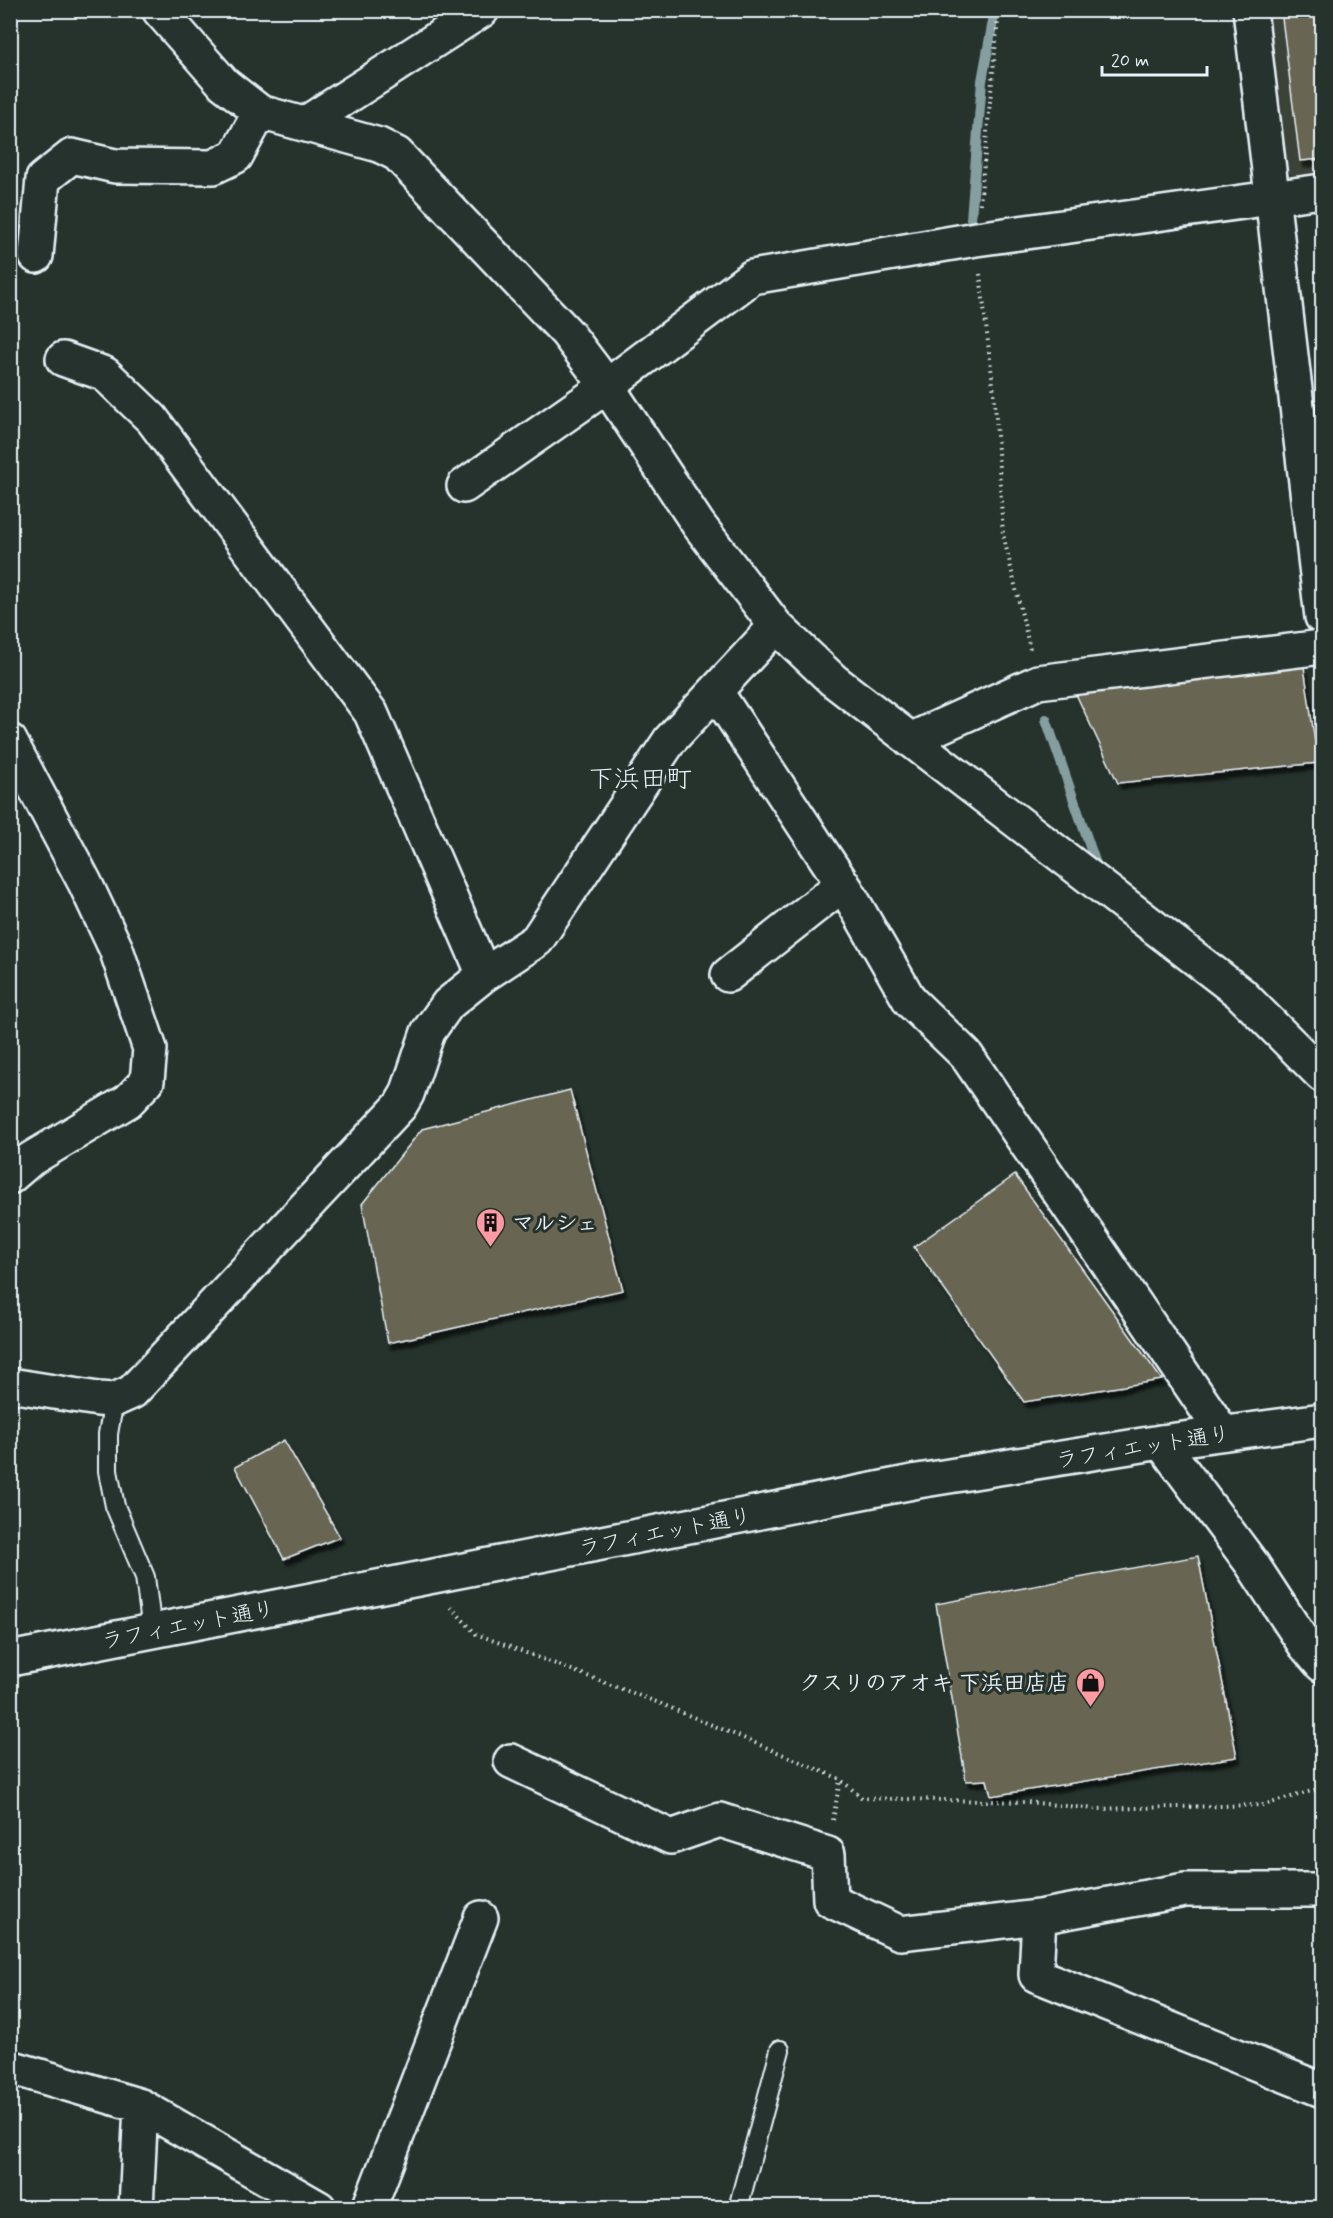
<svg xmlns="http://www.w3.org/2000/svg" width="1333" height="2218" font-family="Mynerve,'Klee One',sans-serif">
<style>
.built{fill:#3a4238}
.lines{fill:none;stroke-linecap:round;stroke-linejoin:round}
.stream{stroke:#859fa0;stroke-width:10}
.building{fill:#686652;stroke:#e8f1f8;stroke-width:1.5;filter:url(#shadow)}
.service-casing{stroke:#e8f1f8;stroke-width:22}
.minor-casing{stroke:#e8f1f8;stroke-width:38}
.tertiary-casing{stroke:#e8f1f8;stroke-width:38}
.path{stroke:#e8f1f8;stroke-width:4;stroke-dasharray:1.5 4.5;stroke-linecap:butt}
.service{stroke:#26332d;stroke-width:18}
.minor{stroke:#26332d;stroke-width:33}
.tertiary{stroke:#26332d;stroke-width:33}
.labels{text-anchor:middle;stroke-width:6;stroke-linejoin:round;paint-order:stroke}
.poi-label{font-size:22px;font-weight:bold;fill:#e8f1f8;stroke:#26332d;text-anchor:start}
.street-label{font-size:22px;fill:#e8f1f8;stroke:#26332d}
.quarter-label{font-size:26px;fill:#e8f1f8;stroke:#26332d}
</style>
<defs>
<filter id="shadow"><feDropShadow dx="3.5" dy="6" stdDeviation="1.5" flood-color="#0009"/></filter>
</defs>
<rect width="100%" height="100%" fill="#26332d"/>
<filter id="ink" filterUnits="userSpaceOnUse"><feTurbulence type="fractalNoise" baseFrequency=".0167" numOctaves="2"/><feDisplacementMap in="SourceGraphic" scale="12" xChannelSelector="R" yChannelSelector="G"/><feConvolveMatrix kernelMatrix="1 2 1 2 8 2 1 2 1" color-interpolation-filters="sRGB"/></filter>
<g filter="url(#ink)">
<path class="built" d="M1268 11H1322V178L1298 181 1287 171Z"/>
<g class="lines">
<path class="stream" d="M971 219 982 81 995 10
M1046 719 1096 864"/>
</g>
<path class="building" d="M1281 10H1322V159L1300 161Z
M1304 667 1318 763 1118 783 1074 690Z
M570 1090 623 1290 388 1343 362 1204 422 1129Z
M1015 1175 1162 1380 1024 1402 914 1247Z
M284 1440 340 1537 284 1559 235 1467Z
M1198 1556 1237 1757 991 1796 987 1780 966 1781 936 1604Z"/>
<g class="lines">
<defs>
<path id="service" d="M114 1400 108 1434V1471L115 1506 145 1577 152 1631
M738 2208 780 2050"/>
<path id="minor" d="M159 10 224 84 260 112 379 145 397 154 567 333 607 386 698 524 776 626 833 680 1240 993 1322 1075
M1250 10 1322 617
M306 123 482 10
M36 256 43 179 72 156 115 166 213 167 236 156 260 112
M63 359 105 374 152 419 371 713 484 975
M464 486 607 386 752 277 976 239 1322 191
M716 692 846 889 910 1001 966 1055 1223 1433
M910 740 1038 682 1322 647
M10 741 85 883 116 949 150 1049 147 1081 128 1101 31 1159 10 1177
M728 975 843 884
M10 1385 98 1399 114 1400 132 1392 400 1106 407 1094 428 1032 448 1004 484 975 537 940 670 740 776 626
M1161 1442 1252 1564 1305 1645 1322 1665
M511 1761 671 1837 720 1820 828 1854 830 1900 900 1933 1039 1917 1185 1890H1322
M1039 1917 1036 1975 1322 2090
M10 2067 141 2106 319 2208
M136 2208 141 2106
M369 2208 481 1918"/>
<path id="tertiary" d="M10 1659 918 1481 1161 1442 1322 1420"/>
</defs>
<use href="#service" class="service-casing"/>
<use href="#minor" class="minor-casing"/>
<use href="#tertiary" class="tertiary-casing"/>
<path class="path" d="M980 204 999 10
M980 274 995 402 1003 534 1030 649
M451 1607 476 1634 659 1703 789 1757 840 1779 862 1798 1027 1802 1096 1809 1264 1805 1322 1788
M833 1820 840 1780"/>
<use href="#service" class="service"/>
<use href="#minor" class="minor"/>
<use href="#tertiary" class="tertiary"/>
</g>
</g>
<defs>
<symbol id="building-pin" viewBox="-11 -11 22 30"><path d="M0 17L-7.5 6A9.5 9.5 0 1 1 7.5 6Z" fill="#ff9aa2" stroke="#26332d"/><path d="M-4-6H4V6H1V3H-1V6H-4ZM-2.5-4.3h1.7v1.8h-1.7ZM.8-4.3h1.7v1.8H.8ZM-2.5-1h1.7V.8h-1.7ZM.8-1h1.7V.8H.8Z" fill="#111"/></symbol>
<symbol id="shop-pin" viewBox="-11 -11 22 30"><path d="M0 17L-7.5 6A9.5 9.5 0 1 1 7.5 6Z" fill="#ff9aa2" stroke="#26332d"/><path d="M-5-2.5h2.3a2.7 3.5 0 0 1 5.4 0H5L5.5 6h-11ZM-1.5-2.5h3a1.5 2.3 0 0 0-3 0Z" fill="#111"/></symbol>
</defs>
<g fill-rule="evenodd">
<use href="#building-pin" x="474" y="1206" width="33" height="45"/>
<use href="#shop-pin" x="1074" y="1666" width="33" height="45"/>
</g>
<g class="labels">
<g class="poi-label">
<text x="512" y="1230">マルシェ</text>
<text x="1069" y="1690" text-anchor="end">クスリのアオキ 下浜田店店</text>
</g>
<g class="street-label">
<text transform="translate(1143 1446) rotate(-9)" y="8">ラフィエット通り</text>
<text transform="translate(665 1531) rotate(-11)" y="8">ラフィエット通り</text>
<text transform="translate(188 1624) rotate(-11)" y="8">ラフィエット通り</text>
</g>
<g class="quarter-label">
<text x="640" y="787">下浜田町</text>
</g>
</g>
<rect width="1333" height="2218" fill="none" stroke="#26332d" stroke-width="36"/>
<rect x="18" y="18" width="1297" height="2182" fill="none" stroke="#e8f1f8" stroke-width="2" filter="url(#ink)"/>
<path d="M1102 66v9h105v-9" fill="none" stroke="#e8f1f8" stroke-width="3"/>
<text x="1111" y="66" font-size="18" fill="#e8f1f8" stroke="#26332d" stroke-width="4.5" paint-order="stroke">20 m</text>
</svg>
